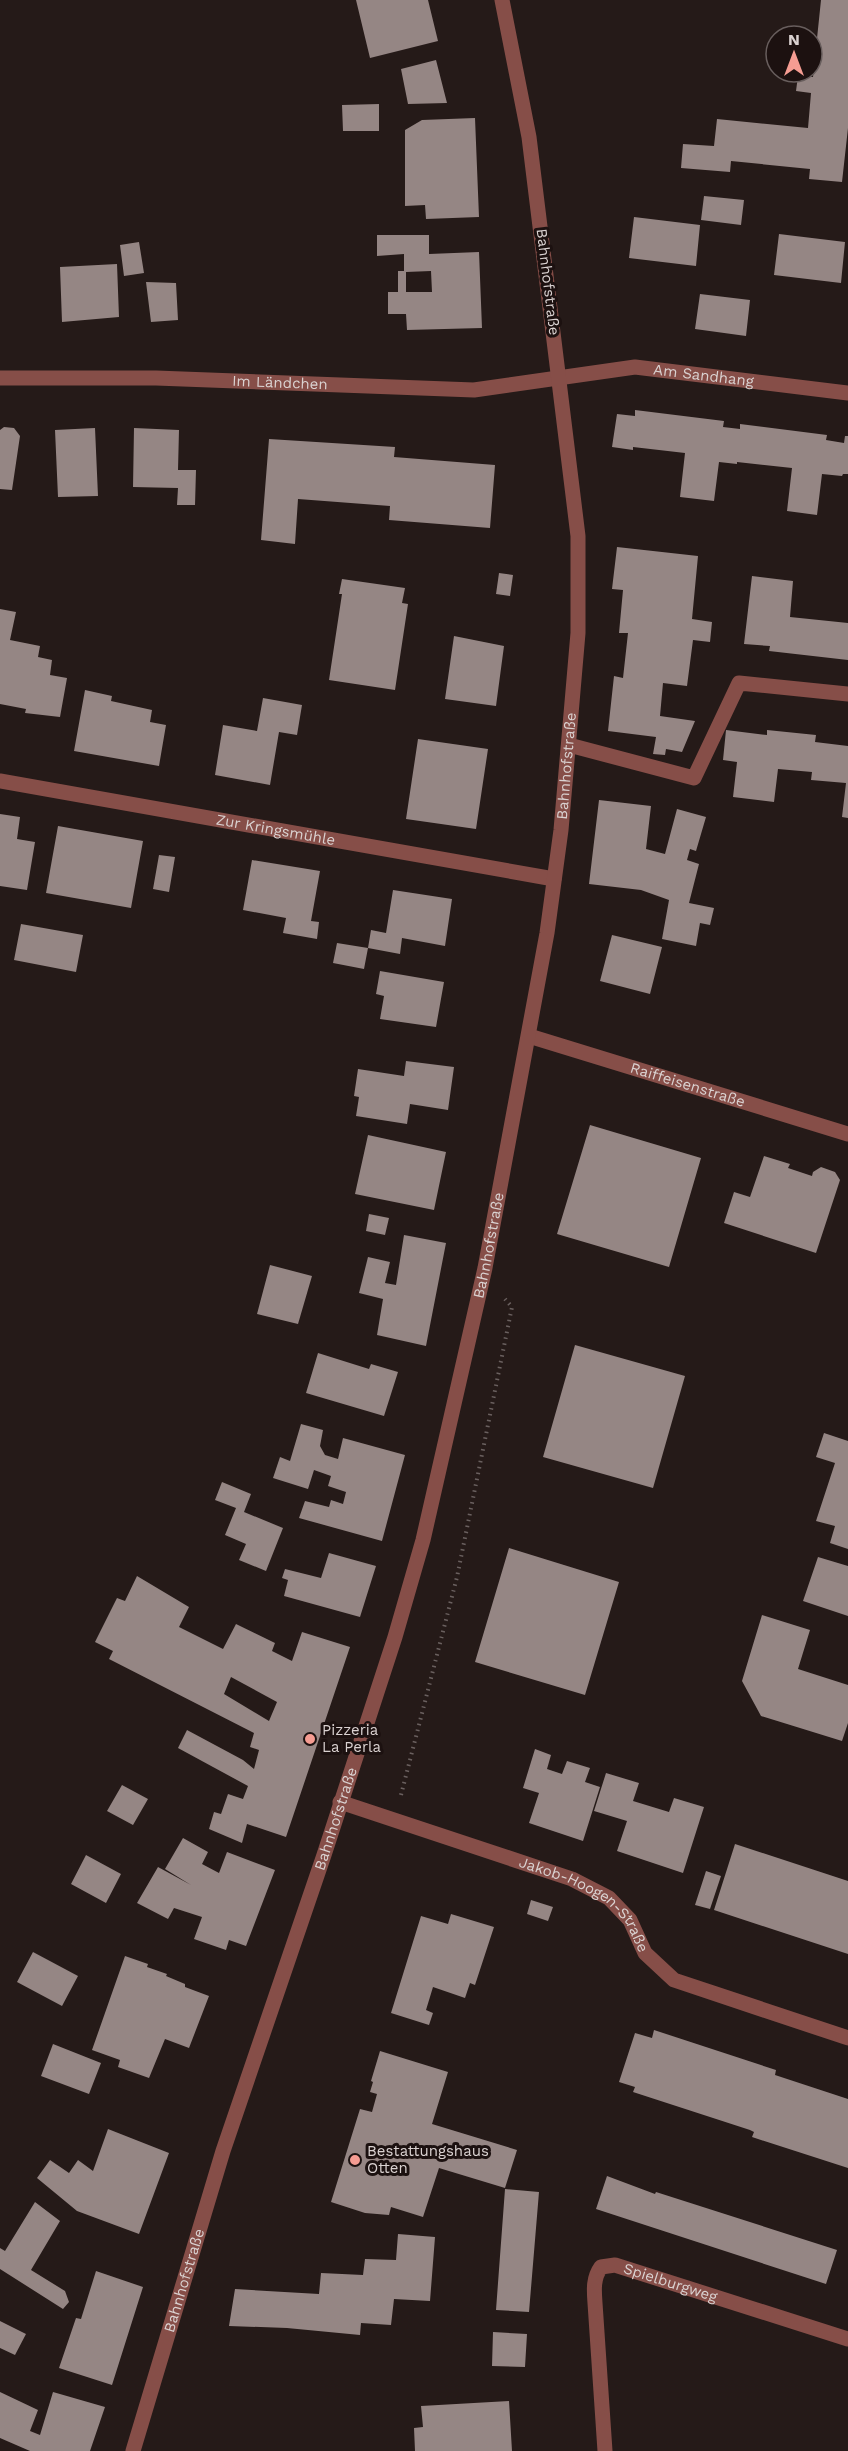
<svg xmlns="http://www.w3.org/2000/svg" width="848" height="2451" font-family="'Work Sans',sans-serif">
<style>
.building{fill:#958684;fill-rule:evenodd}
.lines{fill:none;stroke-linecap:round;stroke-linejoin:round}
.path{stroke:#6a605f;stroke-width:4;stroke-dasharray:1.5 4.5;stroke-linecap:butt}
.service{stroke:#864e48;stroke-width:15}
.minor{stroke:#864e48;stroke-width:15}
.tertiary{stroke:#864e48;stroke-width:15}
.poi-dot{fill:#f59c92;stroke:#1c1110;stroke-width:2}
.labels{text-anchor:middle;stroke-width:6;stroke-linejoin:round;paint-order:stroke}
.street-label{font-size:15px;fill:#dad2d1;stroke:#1c1110}
.poi-label{font-size:15px;fill:#dad2d1;stroke:#1c1110;text-anchor:start}
</style>
<rect width="100%" height="100%" fill="#251a18"/>
<path class="building" d="M356 0H428L438 41 370 58Z
M821 0H848V128L842 182 809 179 810 169 731 161 730 172 681 168 683 144 714 146 717 119 808 128 811 93 796 91 798 76 813 77Z
M436 60 447 103 408 104 401 69Z
M379 104V131H343L342 105Z
M475 118 479 217 426 219 425 205 405 206V130L422 120Z
M704 196 744 200 741 225 701 220Z
M634 217 700 225 696 266 629 258Z
M779 234 845 242 841 283 774 275Z
M377 235H429V254L479 252 482 328 407 330 406 314H388V292H398V271H404V254L377 256ZM431 271 432 292H406V272Z
M139 242 144 273 124 276 120 245Z
M117 264 119 317 62 322 60 267Z
M146 282 176 283 178 320 151 322Z
M700 294 750 300 746 336 695 329Z
M635 410 724 421 723 427 740 429V424L827 435 826 440 844 443 845 436H848V474H843L842 476 822 474 817 515 787 511 792 468 737 462V464L719 462 714 501 680 497 685 453 633 447V450L612 447 617 414 635 416Z
M4 427 14 428 20 436 12 490 0 489V430Z
M95 428 98 496 58 497 55 430Z
M134 428 179 430 178 470H196L195 505H177L178 488 133 487Z
M269 439 395 447 394 457 495 465 490 528 389 520 390 506 298 499 295 544 261 540Z
M617 547 698 556 692 619 712 622 710 642 693 640 687 686 663 683 660 716 695 721 682 752 666 749 665 755 653 754 656 737 608 731 614 676 623 678 628 633H619L623 590 612 589Z
M499 573 513 575 510 596 496 594Z
M752 576 793 581 790 617 848 623V660L769 651 770 646 744 644Z
M342 579 405 588 402 603 408 604 395 690 329 680 342 594H339Z
M0 609 16 612 10 640 40 646 38 657 52 660 50 675 67 678 60 717 25 713 26 709 0 704Z
M454 636 504 646 496 706 445 699Z
M85 690 112 696 111 701 152 710 150 722 166 725 159 766 74 751Z
M263 698 302 705 297 735 279 732 270 785 215 775 223 725 257 731Z
M726 730 767 735V730L816 735 815 742 848 746V818L842 817 846 783 811 780 812 772 778 769 774 802 733 797 737 762 723 760Z
M418 739 488 749 476 829 406 819Z
M599 800 651 806 646 849 665 854 677 809 706 817 696 851 690 849 687 860 699 864 689 903 714 908 710 925 700 923 696 946 662 939 669 900 641 890 589 884Z
M0 814 20 817 17 839 35 842 27 890 0 886Z
M58 826 143 841 131 908 46 893Z
M159 855 175 857 169 892 153 889Z
M252 860 320 871 311 921 319 922 317 939 283 933 286 918 243 910Z
M393 890 452 899 445 946 402 938 400 954 368 948 371 930 386 933Z
M21 924 83 935 76 972 14 960Z
M612 935 662 947 650 994 600 981Z
M337 943 368 948 364 969 333 963Z
M380 971 444 982 436 1027 380 1019 384 996 376 994Z
M406 1061 454 1067 448 1110 410 1104 407 1124 356 1116 359 1097 354 1096 358 1069 404 1076Z
M590 1125 701 1158 669 1267 557 1234Z
M368 1135 446 1152 434 1210 355 1194Z
M764 1156 790 1164 788 1168 812 1176 813 1172 821 1167 835 1172 840 1180 816 1253 724 1223 734 1192 750 1197Z
M369 1214 389 1218 385 1235 366 1231Z
M404 1235 446 1243 426 1346 377 1335 383 1299 359 1293 368 1257 390 1262 385 1283 396 1285Z
M270 1265 312 1276 298 1324 257 1314Z
M575 1345 685 1376 653 1488 543 1457Z
M318 1353 369 1369 371 1364 398 1372 384 1416 306 1393Z
M301 1424 323 1430 320 1446 325 1455 338 1459 343 1438 405 1455 382 1541 299 1518 305 1501 329 1507 331 1500 343 1504 346 1492 328 1486 331 1476 314 1470 308 1489 273 1478 280 1457 290 1461Z
M824 1433 848 1441V1549L830 1543 835 1526 816 1521 835 1463 816 1457Z
M222 1482 251 1494 244 1512 283 1528 266 1571 239 1560 246 1544 225 1535 236 1508 215 1500Z
M509 1548 619 1582 585 1695 475 1662Z
M329 1553 376 1566 360 1617 284 1596 288 1580 282 1578 285 1569 321 1578Z
M818 1557 848 1566V1616L803 1601Z
M137 1576 189 1607 179 1627 223 1649 236 1624 275 1643 272 1651 292 1661 302 1632 350 1647 286 1837 247 1824 242 1843 209 1829 214 1812 221 1814 228 1794 243 1799 248 1786 178 1748 187 1730 243 1760 254 1769 259 1750 250 1747 254 1733 109 1659 113 1651 95 1642 117 1598 125 1601ZM231 1677 277 1702 269 1721 224 1694Z
M762 1615 810 1630 798 1669 848 1685V1723L842 1741 761 1716 742 1681Z
M535 1749 551 1755 547 1769 562 1774 567 1761 590 1768 585 1782 600 1787 583 1841 529 1823 539 1793 523 1788Z
M606 1773 639 1783 633 1801 669 1812 674 1798 704 1807 683 1873 617 1851 627 1821 594 1811Z
M122 1785 148 1799 133 1825 107 1811Z
M183 1838 208 1852 202 1864 219 1873 227 1852 275 1870 246 1946 229 1940 226 1950 194 1939 202 1917 174 1908 168 1919 137 1903 158 1867 191 1885 165 1869Z
M735 1844 848 1881V1954L714 1910Z
M86 1855 121 1874 106 1903 71 1884Z
M706 1871 721 1876 710 1909 695 1905Z
M531 1900 553 1907 548 1921 527 1914Z
M451 1914 494 1927 475 1985 470 1983 465 1998 433 1987 426 2010 433 2013 429 2025 391 2013 421 1916 448 1924Z
M33 1952 78 1976 62 2006 17 1982Z
M125 1956 148 1964 147 1967 167 1974 166 1976 185 1984V1987L209 1996 189 2048 165 2039 149 2078 118 2067 120 2060 92 2050Z
M654 2030 776 2070 775 2075 848 2099V2168L752 2137 754 2132 750 2130 633 2092 635 2087 619 2082 635 2033 652 2038Z
M53 2044 101 2063 89 2094 41 2076Z
M380 2051 448 2072 432 2124 517 2150 505 2188 439 2168 423 2217 391 2207 389 2215 365 2213 331 2202 360 2109 372 2112 377 2094 370 2092 373 2082 371 2081Z
M108 2129 169 2153 139 2234 77 2211 37 2178 50 2160 69 2173 78 2160 93 2171Z
M607 2176 655 2194 656 2192 837 2250 826 2284 596 2209Z
M505 2189 539 2192 529 2312 496 2310Z
M35 2202 60 2221 31 2270 65 2291 69 2302 63 2309 0 2269V2248L5 2251Z
M398 2234 435 2237 430 2301 394 2299 391 2325 361 2323 360 2335 287 2328 229 2326 235 2289 319 2294 321 2273 363 2275 365 2259 396 2260Z
M96 2271 143 2287 112 2385 59 2368 76 2318 81 2319Z
M0 2321 26 2334 15 2355 0 2348Z
M493 2332 527 2334 525 2367 492 2366Z
M0 2392 38 2410 30 2431 40 2435 53 2392 105 2407 90 2451H30L0 2438Z
M509 2401 512 2451H415L414 2428 423 2427 421 2406Z"/>
<g class="lines">
<path class="path" d="M401 1795 457 1577 512 1307 505 1299"/>
<path class="service" id="s1" d="M605 2451 595 2303C594 2290 593 2278 601 2267L615 2265 848 2339"/>
<g class="minor">
<path id="s2" d="M0 378H156L474 390 635 367 848 393"/>
<path d="M569 745 694 778 739 683 848 694"/>
<path id="s3" d="M0 781 554 879"/>
<path id="s4" d="M529 1036 848 1134"/>
<path id="s5" d="M340 1802 572 1879 609 1898 630 1920 645 1953 674 1980 848 2038"/>
</g>
<path class="tertiary" id="s6" d="M133 2451 223 2151 324 1855 395 1637 423 1540 485 1268 547 933 561 830 578 633V536L529 137 502 0"/>
</g>
<g class="poi-dot">
<circle cx="310" cy="1739" r="6"/>
<circle cx="355" cy="2160" r="6"/>
</g>
<g class="labels">
<g class="street-label">
<text transform="translate(548 282) rotate(83)" y="5">Bahnhofstraße</text>
<text dy="5" stroke="none"><textPath href="#s2" startOffset="706">Am Sandhang</textPath></text>
<text dy="5" stroke="none"><textPath href="#s2" startOffset="280">Im Ländchen</textPath></text>
<text dy="5" stroke="none"><textPath href="#s6" startOffset="1744">Bahnhofstraße</textPath></text>
<text dy="5" stroke="none"><textPath href="#s3" startOffset="280">Zur Kringsmühle</textPath></text>
<text dy="5" stroke="none"><textPath href="#s4" startOffset="166">Raiffeisenstraße</textPath></text>
<text dy="5" stroke="none"><textPath href="#s6" startOffset="1258">Bahnhofstraße</textPath></text>
<text dy="5" stroke="none"><textPath href="#s6" startOffset="664">Bahnhofstraße</textPath></text>
<text dy="5" stroke="none"><textPath href="#s5" startOffset="270">Jakob-Hoogen-Straße</textPath></text>
<text dy="5" stroke="none"><textPath href="#s6" startOffset="178">Bahnhofstraße</textPath></text>
<text dy="5" stroke="none"><textPath href="#s1" startOffset="258">Spielburgweg</textPath></text>
</g>
<g class="poi-label">
<text x="322" y="1735">Pizzeria<tspan x="322" dy="17">La Perla</tspan></text>
<text x="367" y="2156">Bestattungshaus<tspan x="367" dy="17">Otten</tspan></text>
</g>
</g>
<g transform="translate(794 54)"><circle r="28" fill="#1c1110" stroke="#685e5d" stroke-width="1.5"/>
<path d="M0-4.5L10 22L0 15L-10 22Z" fill="#f59c92"/>
<text y="-9" font-size="16" font-weight="bold" text-anchor="middle" fill="#dad2d1">N</text>
</g>
</svg>
